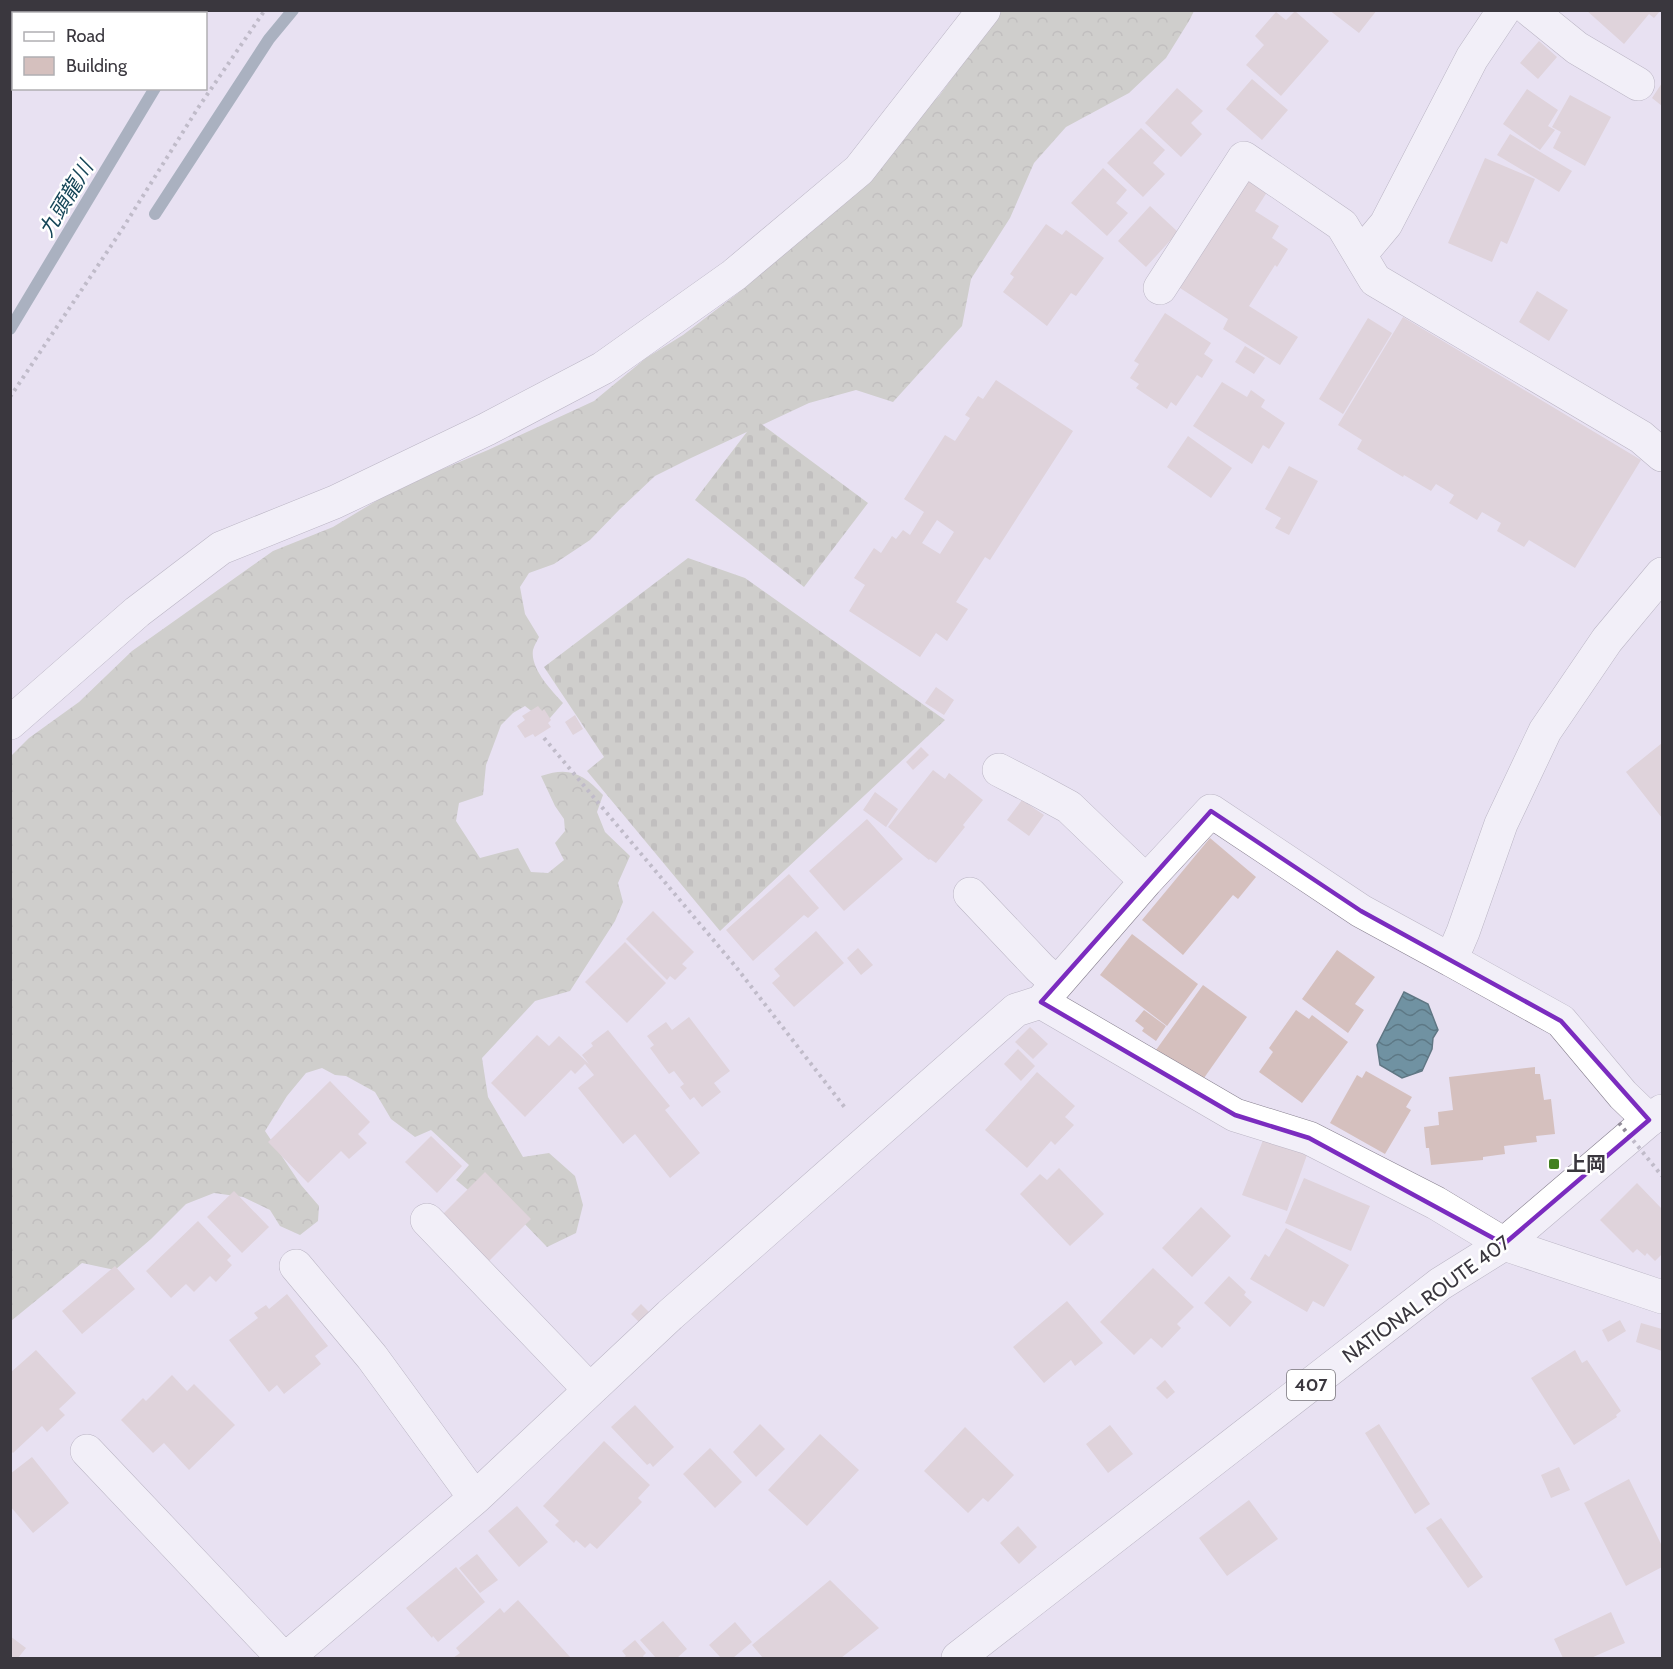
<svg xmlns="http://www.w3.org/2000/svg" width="1673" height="1669" font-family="Cabin,'Noto Sans JP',sans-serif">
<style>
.forest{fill:url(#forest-crowns)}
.cemetery{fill:url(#cemetery-stones)}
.water{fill:url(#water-waves);stroke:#607784;stroke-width:1.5}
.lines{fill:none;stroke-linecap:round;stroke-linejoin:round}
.stream{stroke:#607784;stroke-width:12}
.building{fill:#d5c0be;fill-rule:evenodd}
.minor-casing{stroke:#867f8e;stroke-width:34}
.major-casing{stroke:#867f8e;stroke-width:34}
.highway-casing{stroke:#867f8e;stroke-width:34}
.path{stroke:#918c98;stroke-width:4;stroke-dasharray:3 4.5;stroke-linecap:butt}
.minor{stroke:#fff;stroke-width:33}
.major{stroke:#fff;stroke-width:33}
.highway{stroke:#fff;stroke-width:33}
.path-bridge{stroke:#918c98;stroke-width:4;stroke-dasharray:3 4.5;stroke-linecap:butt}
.marked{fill:none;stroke:#7b2cbf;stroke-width:4.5;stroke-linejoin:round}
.poi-dot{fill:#42801f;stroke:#fff;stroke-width:2}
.labels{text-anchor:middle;stroke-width:5;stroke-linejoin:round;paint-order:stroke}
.shield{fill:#fff;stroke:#757378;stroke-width:1.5}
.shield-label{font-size:18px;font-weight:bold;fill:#3a373e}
.poi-label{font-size:20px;font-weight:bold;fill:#3a373e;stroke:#fff;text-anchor:start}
.street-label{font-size:20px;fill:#3a373e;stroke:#fff}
.water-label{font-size:21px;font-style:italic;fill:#144557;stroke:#fff}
</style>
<defs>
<pattern id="forest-crowns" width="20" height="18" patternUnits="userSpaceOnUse" patternTransform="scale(1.5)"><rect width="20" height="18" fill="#b2b59d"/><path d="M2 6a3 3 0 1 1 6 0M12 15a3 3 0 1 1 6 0" fill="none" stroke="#929481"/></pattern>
<pattern id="cemetery-stones" width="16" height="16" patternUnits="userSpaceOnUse" patternTransform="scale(1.5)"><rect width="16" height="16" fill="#b2b59d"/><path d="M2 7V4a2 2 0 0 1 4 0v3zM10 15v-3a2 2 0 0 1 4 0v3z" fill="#929481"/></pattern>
<pattern id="water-waves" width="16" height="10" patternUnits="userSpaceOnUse" patternTransform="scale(1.5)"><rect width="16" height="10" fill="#7092a2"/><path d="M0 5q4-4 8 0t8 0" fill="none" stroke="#5d7885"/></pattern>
</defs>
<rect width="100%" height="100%" fill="#e8e1f2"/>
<path class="forest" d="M1001 11H1194L1189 21 1166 58 1129 93 1066 127 1034 163 1010 218 971 279 962 326 893 402 856 390 809 403 691 458 655 476 620 509 590 540 554 564 529 573 520 587 525 614 539 637C537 641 534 646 533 650 530 669 552 691 563 703L550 718 539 717 525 706 513 713 501 725 486 765 483 795 459 803 456 821 480 858 518 848 531 872 548 873 564 860 555 843 565 831 564 819 555 806 541 776C570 766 583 774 603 795L597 812 605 832 630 856 618 883 623 902 615 921 570 991 535 1001 482 1058 488 1097 523 1157 549 1153 575 1176 583 1205 576 1233 547 1247 517 1216 485 1204 456 1180 469 1165 431 1130 415 1137 391 1119 375 1092 346 1076 335 1075 322 1068 306 1073 287 1096 265 1131 301 1185 319 1206 318 1221 300 1235 280 1226 270 1210 243 1197 214 1193 186 1204 151 1239 115 1270 82 1263 11 1321V756L29 738 79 702 132 651 273 551 333 527 381 498 438 471 488 450 594 401 646 358 683 335 738 293 901 128 939 96Z"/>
<path class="cemetery" d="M756 420 868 503 804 587 695 500Z
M688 558 745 578 945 720 720 931 587 771 604 757 544 667Z"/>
<path class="water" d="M1404 992 1428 1004 1438 1030 1433 1038 1432 1049 1422 1071 1402 1078 1380 1065 1377 1045Z"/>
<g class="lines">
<path class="stream" d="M200 14 201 10
M155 214 269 39 293 10
M10 329 155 88"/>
</g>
<path class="building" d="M1329 10H1377L1359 33Z
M1586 10H1661L1654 18 1649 14 1624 44Z
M1295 11 1329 41 1281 96 1246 65 1264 45 1255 36 1276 12 1286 20Z
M1539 41 1557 57 1538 79 1520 63Z
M1252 79 1288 110 1262 140 1226 109Z
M1662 83V106L1652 98Z
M1177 88 1203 111 1191 123 1202 134 1181 157 1145 123Z
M1527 89 1558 110 1548 126 1555 130 1540 150 1503 124Z
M1570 95 1611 117 1585 166 1553 148 1561 132 1552 127Z
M1141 128 1165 150 1153 163 1165 174 1143 197 1107 163Z
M1510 134 1572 171 1559 192 1497 155Z
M1485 158 1535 179 1507 244 1501 241 1492 262 1448 243Z
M1103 168 1127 190 1116 203 1128 213 1107 236 1071 203Z
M1246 174 1269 189 1255 211 1279 226 1272 238 1288 249 1277 267 1275 265 1249 306 1298 337 1280 365 1223 329 1228 319 1180 288 1205 249Z
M1150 206 1178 232 1146 267 1118 241Z
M1046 224 1062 235 1066 230 1104 258 1076 296 1071 293 1047 326 1003 292 1014 277 1010 274Z
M1537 291 1568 310 1549 341 1519 322Z
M1165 313 1211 343 1204 354 1213 360 1202 378 1197 375 1176 406 1171 402 1167 409 1136 388 1139 384 1130 378 1139 364 1134 361Z
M1403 317 1641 460 1575 568 1529 540 1524 547 1497 531 1501 523 1482 512 1477 520 1449 503 1454 495 1436 484 1431 491 1404 475 1403 477 1357 449 1362 440 1338 425Z
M1368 318 1392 333 1343 414 1319 399Z
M1245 346 1265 358 1254 374 1235 362Z
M996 380 1073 431 990 560 985 557 956 602 968 609 947 641 936 633 920 657 849 611 865 585 854 578 874 548 881 553 892 536 896 539 903 530 910 535 924 512 904 499 945 435 955 441 970 418 965 415 978 396 983 399ZM937 520 954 532 940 554 922 543Z
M1222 382 1247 397 1251 390 1265 400 1261 407 1285 423 1269 449 1263 445 1252 464 1193 426Z
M1188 436 1232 468 1211 498 1167 467Z
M1289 466 1318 481 1289 535 1275 528 1281 518 1265 509Z
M936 687 954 700 944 715 925 703Z
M538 706 542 711 544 709 551 720 548 723 551 727 535 737 533 734 525 738 517 726 525 720 522 716Z
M575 715 583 729 573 735 565 722Z
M1662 743V818L1626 772Z
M921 747 929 755 913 770 906 762Z
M933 770 945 779 949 773 983 800 963 825 965 827 936 863 930 859 929 860 888 827Z
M875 792 898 809 886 827 863 810Z
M1022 800 1044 815 1029 836 1007 820Z
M867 819 903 859 844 911 809 871Z
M1210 838 1256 877 1238 899 1233 895 1183 955 1142 920Z
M789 874 819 908 808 918 804 915 753 961 726 930Z
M653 911 694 952 682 964 687 968 675 980 670 976 667 980 626 939Z
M816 931 844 963 794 1007 772 983 780 976 774 969Z
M1132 934 1198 984 1167 1026 1100 975Z
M625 942 666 983 627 1023 585 982Z
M858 948 873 965 861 975 847 958Z
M1337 950 1375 977 1355 1004 1364 1010 1348 1033 1302 999Z
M1203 985 1247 1017 1204 1078 1156 1050Z
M1144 1010 1166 1026 1156 1041 1142 1031 1144 1028 1135 1021Z
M1296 1010 1309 1019 1312 1015 1348 1042 1302 1103 1259 1072 1273 1052 1269 1048Z
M689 1017 730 1071 714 1083 721 1092 702 1107 694 1097 690 1100 680 1087 684 1084 674 1071 669 1074 650 1048 654 1045 647 1036 666 1022 672 1030Z
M1030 1027 1048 1044 1033 1059 1015 1042Z
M608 1030 670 1106 665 1110 700 1153 670 1178 635 1134 623 1144 578 1088 594 1075 585 1064 575 1074 571 1070 525 1117 491 1083 537 1035 549 1046 559 1036 589 1064 582 1055 593 1046 591 1043Z
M1018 1049 1035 1066 1021 1081 1004 1064Z
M1535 1067V1074H1540L1544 1100 1551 1099 1555 1134 1536 1136 1537 1142 1504 1146 1505 1154 1483 1157V1160L1431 1165 1429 1148H1426L1424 1127 1439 1125 1438 1112 1453 1110 1449 1077Z
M1366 1071 1412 1097 1406 1107 1411 1110 1385 1154 1330 1123 1357 1075 1362 1078Z
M1037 1072 1075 1106 1065 1117 1074 1125 1055 1145 1051 1141 1027 1168 985 1130Z
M330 1081 370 1122 358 1134 367 1143 349 1159 341 1151 308 1183 268 1142Z
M431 1136 462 1166 437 1193 405 1162Z
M1263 1140 1307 1155 1287 1211 1242 1195Z
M1059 1168 1104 1214 1070 1246 1020 1194 1040 1174 1047 1180Z
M485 1172 531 1219 486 1264 440 1217Z
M1304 1178 1370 1206 1351 1251 1285 1223Z
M1637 1183 1662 1209V1254L1655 1261 1647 1253 1645 1256 1637 1249 1633 1253 1600 1220Z
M234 1191 269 1227 242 1253 207 1217Z
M1201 1207 1231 1236 1192 1277 1162 1248Z
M198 1221 231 1256 227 1260 232 1265 216 1282 210 1276 194 1292 186 1284 171 1298 146 1271Z
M1286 1228 1349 1265 1324 1307 1313 1301 1307 1312 1250 1279 1265 1254 1269 1257Z
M115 1266 135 1289 82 1334 62 1311Z
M1153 1268 1194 1307 1177 1324 1181 1328 1162 1348 1151 1338 1134 1355 1100 1322Z
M1229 1276 1246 1292 1244 1295 1252 1302 1230 1327 1204 1303Z
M287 1294 328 1346 315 1356 321 1364 284 1394 277 1385 269 1392 229 1340 258 1318 254 1313 266 1305 269 1309Z
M1067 1301 1103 1343 1075 1366 1071 1360 1044 1383 1013 1347Z
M641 1304 651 1314 641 1324 631 1314Z
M1620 1320 1626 1331 1608 1342 1602 1330Z
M1641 1323 1662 1329V1351L1636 1342Z
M36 1350 76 1393 59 1409 65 1415 47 1432 42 1426 13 1453 10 1450V1373Z
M1575 1350 1582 1363 1587 1360 1621 1411 1616 1415 1617 1417 1574 1445 1531 1378Z
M172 1375 187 1391 194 1384 235 1425 189 1470 164 1443 153 1453 121 1420 143 1398 146 1401Z
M1165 1380 1175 1392 1167 1399 1156 1388Z
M635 1405 674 1447 653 1467 650 1463 647 1465 611 1427Z
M760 1424 785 1449 756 1477 733 1452Z
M1379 1424 1430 1504 1415 1514 1365 1433Z
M1110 1425 1133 1454 1108 1473 1086 1444Z
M965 1427 1014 1475 988 1502 983 1498 968 1513 924 1471Z
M820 1434 859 1470 807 1526 768 1490Z
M604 1441 650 1485 638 1498 642 1502 597 1549 590 1543 585 1548 576 1540 574 1543 555 1525 559 1521 543 1506Z
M710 1448 742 1482 715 1508 683 1474Z
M32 1457 69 1503 33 1533 10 1506V1474Z
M1559 1467 1570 1490 1551 1498 1541 1475Z
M1629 1479 1662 1546V1567L1626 1586 1584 1503Z
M1249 1500 1278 1539 1227 1576 1199 1538Z
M517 1506 548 1542 519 1567 488 1531Z
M1441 1518 1483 1577 1468 1588 1426 1528Z
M1018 1526 1037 1547 1019 1564 1000 1543Z
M477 1554 498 1580 480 1593 459 1568Z
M456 1567 485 1602 438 1642 433 1636 432 1638 406 1608Z
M830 1580 879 1628 841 1658H763L752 1645Z
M518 1600 571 1658H453L460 1653 456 1648 500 1608 504 1613Z
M1611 1612 1625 1643 1591 1658H1563L1554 1639Z
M663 1621 687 1649 677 1658H656L640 1640Z
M735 1622 752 1642 733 1658H721L709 1645Z
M10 1636 26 1648 18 1658H10Z
M635 1640 646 1653 643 1656 644 1658H623L626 1656 622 1651Z"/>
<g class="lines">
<defs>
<path id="minor" d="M1530 10 1577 48 1638 84
M1360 255 1386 224 1472 58 1504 10
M1160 288 1244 158 1342 225 1375 280 1641 437 1662 455
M10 723 137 612 221 548 335 502 487 429 603 368 734 275 859 170 984 10
M999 770 1034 788 1069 807 1146 881
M970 894 1040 968 1057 983
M1041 1002 1146 881 1211 811 1361 911 1451 960
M1649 1120 1623 1095 1561 1021 1451 960 1463 932 1501 824 1545 731 1607 640 1662 574
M427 1220 590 1390
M296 1266 372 1357 475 1498
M87 1451 283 1658
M287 1658 475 1498 670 1315 1016 1010 1041 1002 1235 1115 1309 1138 1436 1203 1504 1244"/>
<path id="major" d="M1504 1244 1662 1297"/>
<path id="highway" d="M958 1658 1440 1284 1504 1244 1649 1120 1662 1111"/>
</defs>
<use href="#minor" class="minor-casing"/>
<use href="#major" class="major-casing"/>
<use href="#highway" class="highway-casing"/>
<path class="path" d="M36 14 38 10
M10 55 14 50
M10 397 121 231 198 108 265 10
M544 738 736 967 846 1109"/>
<use href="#minor" class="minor"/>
<use href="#major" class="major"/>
<use href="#highway" class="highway"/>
<path class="path-bridge" d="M1619 1123 1662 1176"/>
</g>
<path d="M0 0H1673V1669H0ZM1211 811 1361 911 1561 1021 1649 1120 1504 1244 1309 1138 1235 1115 1041 1002Z" fill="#e8e1f2" fill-opacity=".55" fill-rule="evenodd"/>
<path class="marked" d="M1211 811 1361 911 1561 1021 1649 1120 1504 1244 1309 1138 1235 1115 1041 1002Z"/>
<rect class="poi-dot" x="1548" y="1158" width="12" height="12" rx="3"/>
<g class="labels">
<rect class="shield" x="1287" y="1370" width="48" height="30" rx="4.5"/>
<g class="shield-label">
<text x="1311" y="1391">407</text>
</g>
<g class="poi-label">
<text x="1566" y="1171">上岡</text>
</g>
<g class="street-label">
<text transform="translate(1426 1299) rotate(-36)" y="7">NATIONAL ROUTE 407</text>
</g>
<g class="water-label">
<text transform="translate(66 199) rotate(-59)" y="7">九頭龍川</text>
</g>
</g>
<rect width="1673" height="1669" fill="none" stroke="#3a373e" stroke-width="24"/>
<rect x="12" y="12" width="195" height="78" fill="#ffffff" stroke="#b0afb2" stroke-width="1.5"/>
<rect x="24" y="32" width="30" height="9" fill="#ffffff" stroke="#b0afb2" stroke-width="1.5"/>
<text x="66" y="42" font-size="18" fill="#3a373e">Road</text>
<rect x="24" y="57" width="30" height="18" fill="#d5c0be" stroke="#b0afb2" stroke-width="1.5"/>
<text x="66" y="72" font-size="18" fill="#3a373e">Building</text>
</svg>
